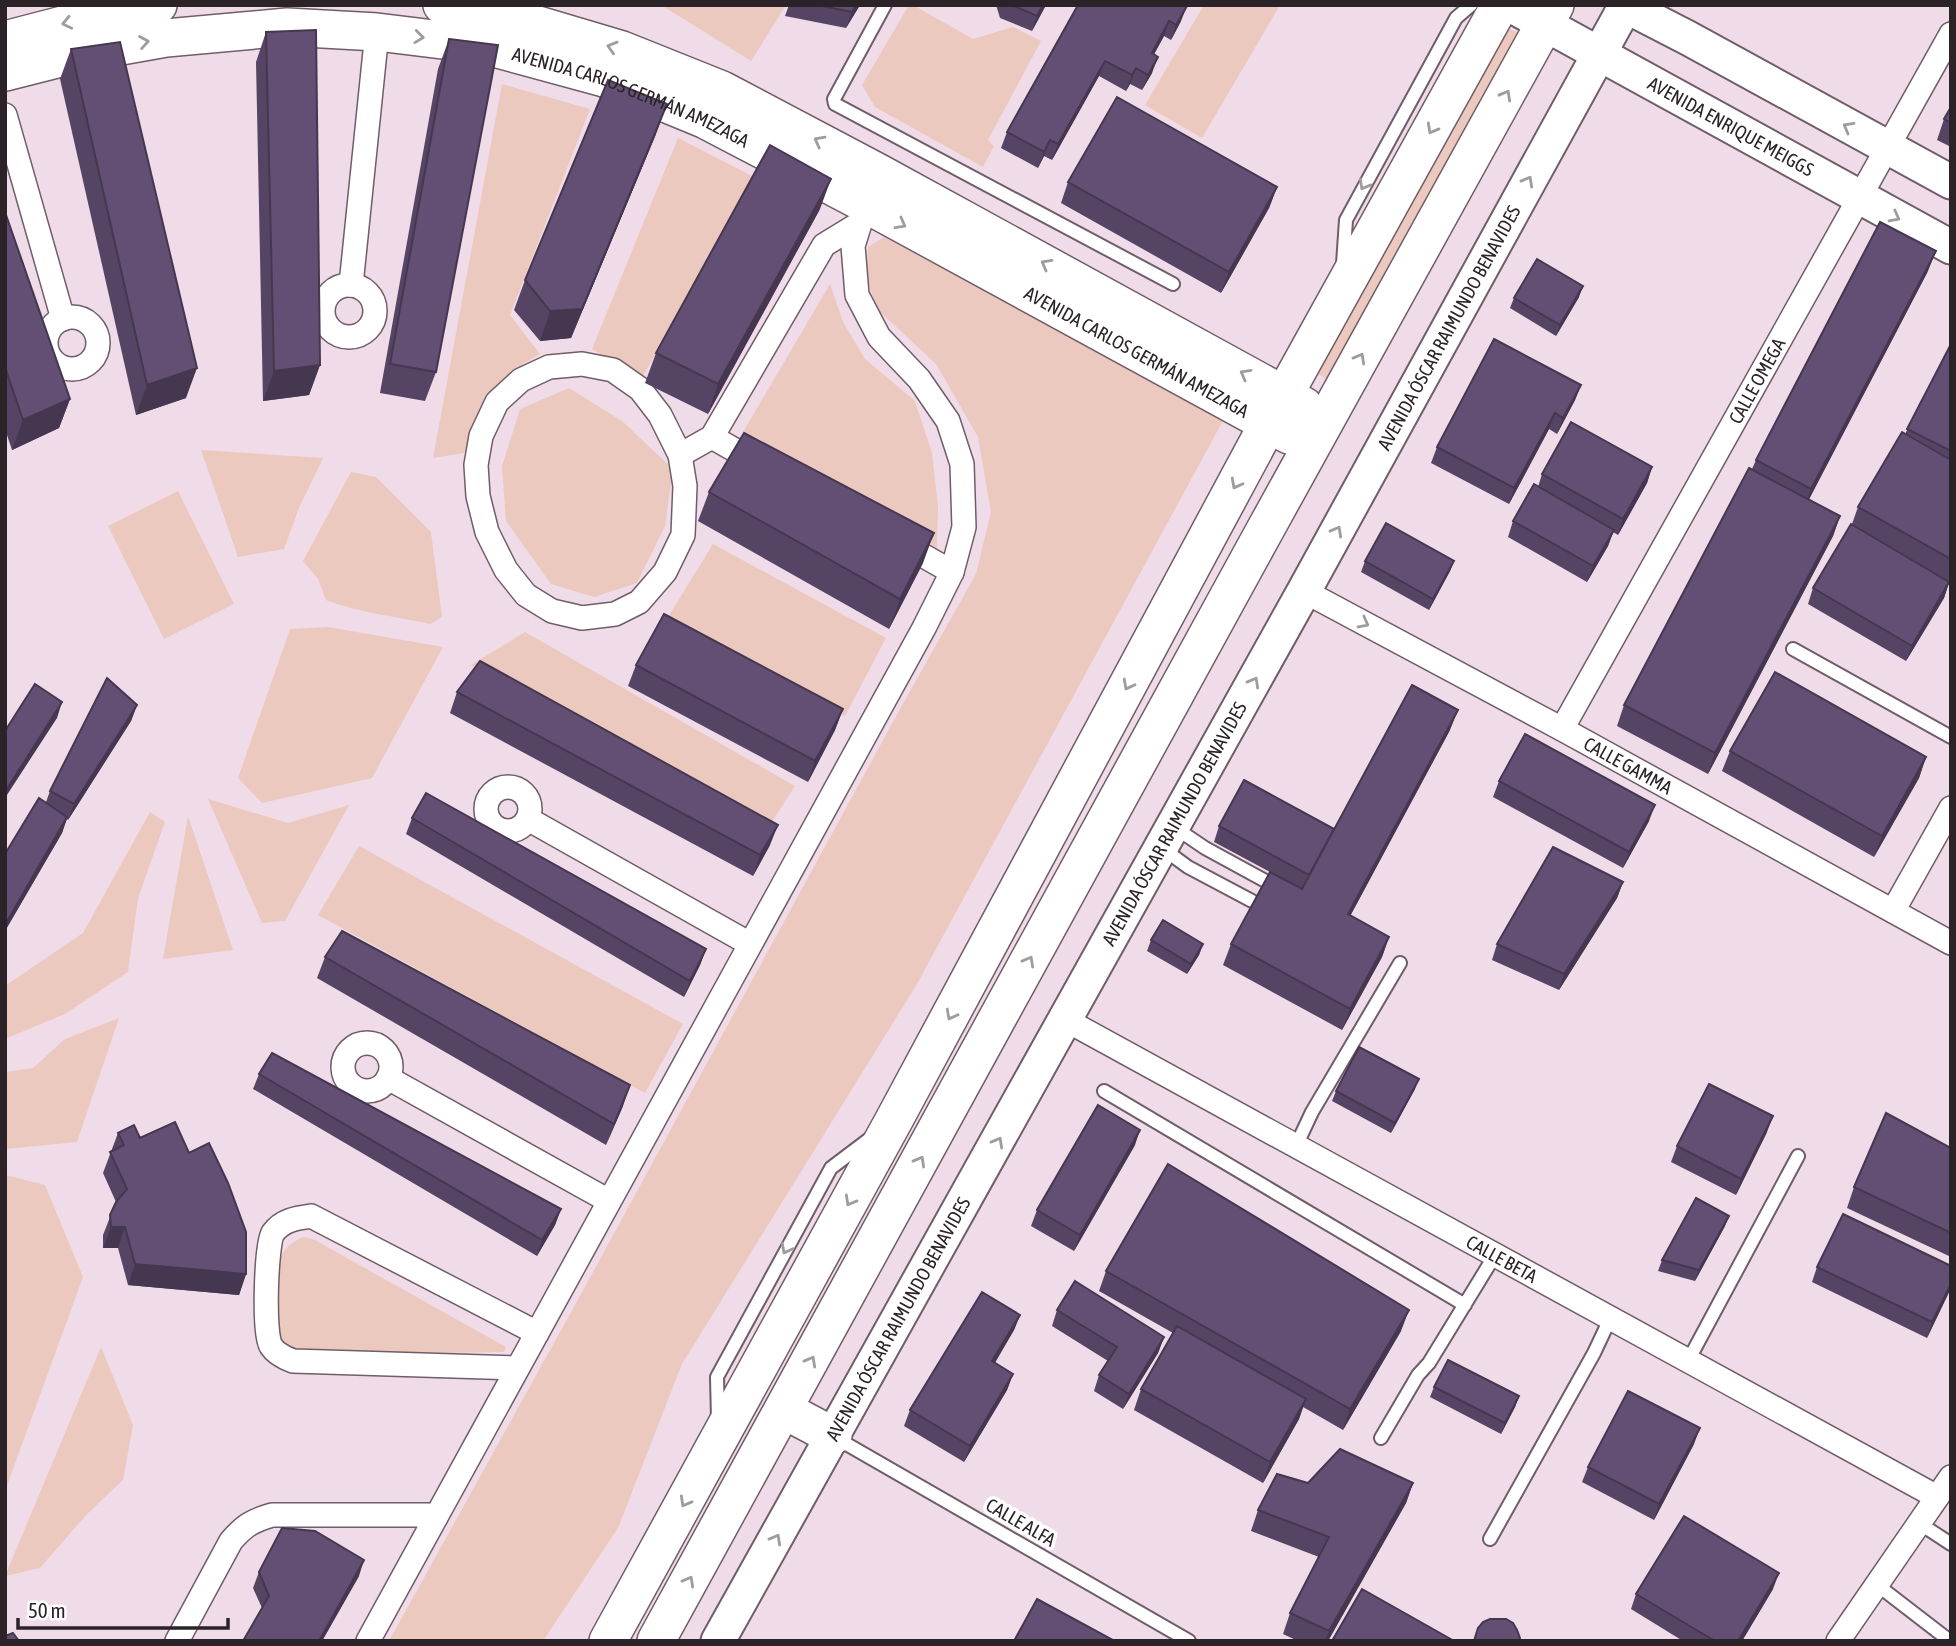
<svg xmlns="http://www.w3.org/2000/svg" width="1956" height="1646" font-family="'Asap Condensed',sans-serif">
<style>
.green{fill:#ecc9be}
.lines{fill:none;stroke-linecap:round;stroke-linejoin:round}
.service-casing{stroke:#6f5d69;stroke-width:16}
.minor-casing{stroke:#6f5d69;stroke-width:26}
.secondary-casing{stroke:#6f5d69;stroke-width:37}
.primary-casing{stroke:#6f5d69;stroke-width:40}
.service{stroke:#fff;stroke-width:12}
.minor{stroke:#fff;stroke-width:23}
.secondary{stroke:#fff;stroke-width:33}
.primary{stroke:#fff;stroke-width:37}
.wall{fill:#564464}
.shaded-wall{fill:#463751}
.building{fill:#644f74;stroke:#463751;stroke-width:2}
.oneway{stroke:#a09c9e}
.labels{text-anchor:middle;stroke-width:7;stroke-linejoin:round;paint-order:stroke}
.street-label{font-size:19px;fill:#2b2328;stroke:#fff}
</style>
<rect width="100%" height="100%" fill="#f0dbe9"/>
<path class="green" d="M661 5H786L751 61Z
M909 5H913L973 39 1013 27 1041 41 988 140 994 146 983 167 875 107 862 85Z
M1204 5H1280L1202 138 1145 105Z
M1507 28 1526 36 1335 383 1317 374Z
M502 84 590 109 510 315 540 354C533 358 523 363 517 369 493 391 476 423 464 453L433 458Z
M678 138 754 177 642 378 592 349Z
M884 237 1225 417 917 984 682 1364 618 1528 543 1641H389L575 1305 900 709 976 574 991 512 978 437 936 364 877 309 866 276 868 247Z
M830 284 843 322 865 359 915 401 932 453 938 506 937 548 743 432Z
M569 388 622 421 673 469 665 526 637 583 594 597 551 584 506 521 502 466 520 409Z
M201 450 323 458 299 508 284 549 238 557Z
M351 472 376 477 431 532 442 617 430 624C395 616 359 613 326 600L318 579 303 561Z
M178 491 234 604 164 639 108 526Z
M713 544 886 638 845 716 668 617Z
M328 627 443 647 372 778 262 803 238 778 290 629Z
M525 632 795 786 766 831 471 665Z
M208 799 288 823 349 805 285 921 262 923Z
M150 812 165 822 138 898 128 972 65 1014 5 1039V986L83 933Z
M188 816 233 950 163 959Z
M359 846 683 1024 645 1093 318 915Z
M119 1018 77 1142 5 1149V1072L33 1068 65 1039Z
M5 1175 45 1185 83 1277 5 1491Z
M303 1237 313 1239 506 1347 504 1352 296 1355 277 1341C276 1318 272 1276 282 1255 286 1246 295 1241 303 1237Z
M101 1347 133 1425 123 1480 86 1515 40 1568 5 1576Z"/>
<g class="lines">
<defs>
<path id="service" d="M885 5 834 99 835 104 1173 284
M1343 264 1346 220 1456 18 1471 5
M1793 649 1951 737
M1174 827 1205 848 1271 884
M1162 848 1188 867 1252 901
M1104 1091 1465 1305
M1296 1146 1312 1112 1400 963
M1688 1361 1798 1156
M718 1419 717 1377 831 1168 872 1137
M836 1438 1189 1641
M1381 1438 1418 1375 1429 1363 1495 1255
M1919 1523 1951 1544
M1490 1539 1594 1353 1610 1319
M1876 1584 1950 1641"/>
<g id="minor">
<path d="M5 115 63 319"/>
<path d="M351 285 377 32"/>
<circle cx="349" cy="311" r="26"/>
<circle cx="72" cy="343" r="26"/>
<path d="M582 364 613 370 640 389 660 415 680 455 685 486 683 535 665 572 639 602 615 614 582 618 552 611 526 595 506 570 487 532 478 496 476 465 481 436 497 402 521 380 549 367Z"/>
<path d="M712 437 761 465"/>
<path d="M680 455 712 437 824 245 860 223"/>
<path d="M901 543 952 572"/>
<path id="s1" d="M1304 591 1562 729 1951 943"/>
<path id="s2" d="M1562 729 1951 34"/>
<circle cx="508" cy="809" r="22"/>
<path d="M528 819 750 944"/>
<path d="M1893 911 1951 808"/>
<path id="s3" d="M1066 1020 1937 1497"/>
<circle cx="367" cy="1067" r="24"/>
<path d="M388 1078 609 1201"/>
<path d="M517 1368 293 1361C285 1358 276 1354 271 1346 263 1335 266 1244 273 1233 282 1220 297 1218 311 1216L537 1333"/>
<path d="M177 1641 231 1541C245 1525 252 1521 272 1515H428L436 1517"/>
<path d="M368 1641 924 628 952 572 964 527 962 464 948 421 919 379 879 337 857 295 853 246 866 204"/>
<path d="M1838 1641 1951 1477"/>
</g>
<g id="secondary">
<path id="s4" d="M1510 5 1951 247"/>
<path d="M1624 5 1688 38 1951 182"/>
<path id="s5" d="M718 1641 1304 591 1626 5"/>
</g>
<g id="primary">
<path d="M442 5 501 14 622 50 722 90 879 173 1304 406"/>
<path d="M5 40 78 21 158 5"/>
<path id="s6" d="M5 72 76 54 166 38 287 27 377 32 483 45 604 78 706 120 866 204 1289 435"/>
<path d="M784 1410 833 1436"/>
<path d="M608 1641 894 1120 1268 424 1500 5"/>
<path d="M656 1641 1265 530 1555 5"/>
</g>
</defs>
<use href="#service" class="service-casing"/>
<use href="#minor" class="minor-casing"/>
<use href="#secondary" class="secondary-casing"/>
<use href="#primary" class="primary-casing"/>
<use href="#service" class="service"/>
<use href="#minor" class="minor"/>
<use href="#secondary" class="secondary"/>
<use href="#primary" class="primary"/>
</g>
<path class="wall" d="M789 5H860L846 28 785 16Z
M996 5H1046L1032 31 1000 18Z
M1078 5 1181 21 1171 40 1164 36 1154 54 1152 73 1142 90 1130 84 1126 91 1099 76 1052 160 1044 156 1038 168 1001 148 1007 132Z
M266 32 320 365 309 395 263 401 256 62Z
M449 39 436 372 425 401 380 393 438 69Z
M71 49 186 398 136 415 60 79Z
M1951 107V147L1937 140 1944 119Z
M656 134 571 338 540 341 514 310 525 280Z
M1068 182 1277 187 1269 208 1221 293 1061 203Z
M820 209 708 414 645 383 656 353Z
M5 212 70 399 59 428 12 450 5 429Z
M1928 271 1809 499 1840 516 1833 536 1708 774 1617 726 1624 705 1752 469 1756 460Z
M1579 297 1556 336 1510 308 1514 298Z
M1951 344V584L1949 583 1944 598 1906 661 1808 604 1813 588 1852 524 1858 507 1905 434Z
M1581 385 1575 400 1557 434 1549 429 1509 504 1431 463 1437 447Z
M1652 467 1647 483 1618 535 1613 532 1608 546 1587 582 1508 537 1513 521 1538 487 1542 474Z
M709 492 923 563 889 629 698 521Z
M1365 561H1454L1450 571 1429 610 1361 572Z
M636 665 843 709 835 730 808 782 628 686Z
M457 692 770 845 753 876 450 713Z
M137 705 131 721 68 820 67 819 62 833 5 931V854L46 802 50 791Z
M1450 730 1350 916 1389 937 1382 957 1342 1030 1223 965 1231 944 1270 872 1214 842 1219 826 1334 829Z
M1730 751 1926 757 1919 778 1874 857 1722 771Z
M1499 781 1649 821 1623 868 1493 797Z
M412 818 706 949 700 965 684 997 406 834Z
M1623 882 1617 898 1559 990 1492 960 1497 944Z
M1151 940 1203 944 1199 955 1187 974 1147 951Z
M325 957 623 1106 606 1145 317 978Z
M259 1074 561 1209 555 1225 537 1256 253 1089Z
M1415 1089 1391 1133 1332 1101 1336 1091Z
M1767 1132 1736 1195 1671 1162 1677 1146Z
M118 1133 140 1138 246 1274 239 1295 128 1285 118 1248H103V1235L116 1202 103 1173Z
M1135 1145 1074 1251 1031 1226 1037 1210Z
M1951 1148V1257L1847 1208 1854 1187Z
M1725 1226 1695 1281 1658 1271 1662 1260Z
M1817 1267 1951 1288 1927 1338 1812 1282Z
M1106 1271 1401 1331 1343 1430 1303 1407 1299 1419 1263 1483 1134 1410 1141 1389 1173 1333 1099 1291Z
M1057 1310 1164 1337 1158 1353 1123 1409 1094 1391 1099 1375 1108 1361 1052 1326Z
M1020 1315 1014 1330 995 1363 1013 1374 1007 1390 964 1462 904 1426 910 1410Z
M1434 1387 1519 1396 1515 1407 1501 1434 1430 1397Z
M1694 1444 1654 1520 1582 1482 1588 1467Z
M1308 1483H1413L1406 1503 1328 1641H1298L1283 1634 1290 1613 1319 1557 1251 1531 1258 1510Z
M259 1572 359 1576 322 1641H243L262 1608 253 1588Z
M1773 1589 1742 1641H1683L1631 1609 1636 1594Z"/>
<path class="shaded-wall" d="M856 5H860L846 28 852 12Z
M1043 5H1046L1032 31 1037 16Z
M1187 6 1181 21 1171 40 1176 25Z
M1169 21 1164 36 1146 69 1152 53Z
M1158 57 1152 73 1142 90 1148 75Z
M1105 61 1099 76 1052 160 1058 144Z
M1136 68 1130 84 1126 91 1132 75Z
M667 104 656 134 571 338 540 341 550 311Z
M1050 140 1044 156 1038 168 1044 152Z
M831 179 820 209 708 414 718 384Z
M1277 187 1269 208 1221 293 1229 272Z
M1936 251 1928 271 1804 509 1811 489Z
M1583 286 1579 297 1556 336 1560 325Z
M320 365 309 395 263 401 274 371Z
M197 368 186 398 136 415 147 385Z
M1581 385 1575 400 1557 434 1563 418Z
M70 399 59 428 12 450 23 420Z
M1555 413 1549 429 1509 504 1514 488Z
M1652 467 1647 483 1618 535 1623 519Z
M1840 516 1833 536 1708 774 1715 753Z
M1614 530 1608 546 1587 582 1593 566Z
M934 533 923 563 889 629 900 599Z
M1454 561 1450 571 1429 610 1433 599Z
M1949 582 1944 598 1906 661 1912 646Z
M62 702 57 718 5 798V792Z
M137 705 131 721 68 820 74 804Z
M843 709 835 730 808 782 815 761Z
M1458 710 1450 730 1340 935 1348 914Z
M1926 757 1919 778 1874 857 1882 836Z
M1655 805 1649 821 1623 868 1629 852Z
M67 817 62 833 5 931V925Z
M778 825 770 845 753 876 760 855Z
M1623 882 1617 898 1559 990 1564 974Z
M1389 937 1382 957 1342 1030 1350 1009Z
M1203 944 1199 955 1187 974 1191 964Z
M706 949 700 965 684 997 690 981Z
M1419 1079 1415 1089 1391 1133 1395 1123Z
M630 1085 623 1106 606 1145 614 1124Z
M1773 1116 1767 1132 1736 1195 1741 1179Z
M1140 1130 1135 1145 1074 1251 1080 1235Z
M561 1209 555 1225 537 1256 542 1240Z
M1729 1216 1725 1226 1695 1281 1699 1270Z
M111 1227H125L118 1248H103Z
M135 1264 246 1274 239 1295 128 1285Z
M1951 1284V1288L1927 1338 1932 1322Z
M1409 1310 1401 1331 1343 1430 1350 1409Z
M1020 1315 1014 1330 986 1377 992 1361Z
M1164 1337 1158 1353 1123 1409 1129 1394Z
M1013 1374 1007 1390 964 1462 970 1446Z
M1519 1396 1515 1407 1501 1434 1505 1423Z
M1306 1399 1299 1419 1263 1483 1270 1462Z
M1700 1428 1694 1444 1654 1520 1659 1504Z
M1413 1483 1406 1503 1328 1641H1325L1329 1631Z
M364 1560 359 1576 322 1641H319Z
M1779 1573 1773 1589 1742 1641H1738Z"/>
<path class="building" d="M817 5H856L852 12Z
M1012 5H1043L1037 16Z
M1078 5 1187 6 1176 25 1169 21 1152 53 1158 57 1148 75 1136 68 1132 75 1105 61 1058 144 1050 140 1044 152 1007 132Z
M316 30 320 365 274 371 266 32Z
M449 39 498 45 436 372 390 364Z
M120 42 197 368 147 385 71 49Z
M608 80 667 104 582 309 550 311 525 280Z
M1117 97 1277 187 1229 272 1068 182Z
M1951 107V123L1944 119Z
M770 145 831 179 718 384 656 353Z
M5 212 70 399 23 420 5 367Z
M1880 222 1936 251 1811 489 1756 460Z
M1537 259 1583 286 1560 325 1514 298Z
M1494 339 1581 385 1563 418 1555 413 1514 488 1437 447Z
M1951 344V451L1907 429Z
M1571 422 1652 467 1623 519 1542 474Z
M1902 432 1951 460V559L1858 507Z
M744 433 934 533 900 599 709 492Z
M1749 468 1840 516 1715 753 1624 705Z
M1534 484 1614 530 1593 566 1513 521Z
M1386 523 1454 561 1433 599 1365 561Z
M1851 524 1949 582 1912 646 1813 588Z
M664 614 843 709 815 761 636 665Z
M480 661 778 825 760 855 457 692Z
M1775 672 1926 757 1882 836 1730 751Z
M107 678 137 705 74 804 50 791Z
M35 684 62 702 5 792V731Z
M1412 685 1458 710 1348 914 1389 937 1350 1009 1231 944 1270 872 1302 889Z
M1525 734 1655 805 1629 852 1499 781Z
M1244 780 1334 829 1309 875 1219 826Z
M426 793 706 949 690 981 412 818Z
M39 798 67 817 5 925V854Z
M1553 847 1623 882 1564 974 1497 944Z
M1163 920 1203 944 1191 964 1151 940Z
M342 931 630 1085 614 1124 325 957Z
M1359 1047 1419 1079 1395 1123 1336 1091Z
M272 1053 561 1209 542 1240 259 1074Z
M1709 1084 1773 1116 1741 1179 1677 1146Z
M1098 1105 1140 1130 1080 1235 1037 1210Z
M1886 1113 1951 1148V1233L1854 1187Z
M175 1122 189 1153 209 1143 228 1183 246 1232V1274L135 1264 125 1227H111L110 1215 116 1202 127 1189 110 1152 124 1145 118 1133 134 1125 140 1138Z
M1168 1164 1409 1310 1350 1409 1106 1271Z
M1696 1198 1729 1216 1699 1270 1662 1260Z
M1843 1214 1951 1266V1284L1932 1322 1817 1267Z
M1075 1281 1164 1337 1129 1394 1099 1375 1117 1347 1057 1310Z
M982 1292 1020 1315 992 1361 1013 1374 970 1446 910 1410Z
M1177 1326 1306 1399 1270 1462 1141 1389Z
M1448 1360 1519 1396 1505 1423 1434 1387Z
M1628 1391 1700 1428 1659 1504 1588 1467Z
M1340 1449 1413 1483 1329 1631 1290 1613 1329 1537 1258 1510 1277 1474 1308 1483Z
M1684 1516 1779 1573 1738 1641H1715L1636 1594Z
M282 1528 315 1531 364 1560 319 1641H243L269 1596 259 1572Z
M1362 1589 1454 1641H1332Z
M1037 1599 1113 1640V1641H1014Z
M1490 1619H1506L1513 1623 1517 1630 1520 1638 1519 1641H1474L1478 1628 1483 1622Z
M13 1633 19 1641H5V1636Z"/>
<defs><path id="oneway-chevron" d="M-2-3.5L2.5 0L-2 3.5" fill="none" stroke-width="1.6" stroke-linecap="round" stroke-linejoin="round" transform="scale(1.75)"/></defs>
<g class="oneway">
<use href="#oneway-chevron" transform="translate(67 23) rotate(167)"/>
<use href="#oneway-chevron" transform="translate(419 37) rotate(7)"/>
<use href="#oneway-chevron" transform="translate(144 42) rotate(-10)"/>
<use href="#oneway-chevron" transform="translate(612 47) rotate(-163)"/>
<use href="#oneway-chevron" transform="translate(1506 95) rotate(-61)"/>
<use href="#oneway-chevron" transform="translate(1848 127) rotate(-151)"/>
<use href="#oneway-chevron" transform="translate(1432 129) rotate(119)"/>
<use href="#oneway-chevron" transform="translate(819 141) rotate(-152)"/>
<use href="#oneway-chevron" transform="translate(1528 181) rotate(-61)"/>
<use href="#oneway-chevron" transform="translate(1364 185) rotate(119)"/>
<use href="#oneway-chevron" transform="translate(1895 217) rotate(28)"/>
<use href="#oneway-chevron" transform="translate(901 224) rotate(29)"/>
<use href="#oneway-chevron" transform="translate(1046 264) rotate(-151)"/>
<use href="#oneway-chevron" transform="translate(1360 358) rotate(-61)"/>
<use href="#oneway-chevron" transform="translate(1245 374) rotate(-151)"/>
<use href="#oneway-chevron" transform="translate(1236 484) rotate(118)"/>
<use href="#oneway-chevron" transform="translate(1337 531) rotate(-61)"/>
<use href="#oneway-chevron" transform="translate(1364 623) rotate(28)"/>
<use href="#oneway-chevron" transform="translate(1254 682) rotate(-61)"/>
<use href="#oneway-chevron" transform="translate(1128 685) rotate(118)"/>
<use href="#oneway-chevron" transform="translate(1029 961) rotate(-61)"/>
<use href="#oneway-chevron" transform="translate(951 1015) rotate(118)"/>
<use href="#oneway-chevron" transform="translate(998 1142) rotate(-61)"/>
<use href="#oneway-chevron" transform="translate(920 1161) rotate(-61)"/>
<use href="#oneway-chevron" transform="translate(850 1201) rotate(119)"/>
<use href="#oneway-chevron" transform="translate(786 1249) rotate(118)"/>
<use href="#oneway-chevron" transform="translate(811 1361) rotate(-61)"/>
<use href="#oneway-chevron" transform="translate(685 1502) rotate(119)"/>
<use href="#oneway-chevron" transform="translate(776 1539) rotate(-61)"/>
<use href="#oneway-chevron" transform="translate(689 1581) rotate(-61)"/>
</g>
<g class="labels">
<g class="street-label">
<text dy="7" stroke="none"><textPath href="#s6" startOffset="640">AVENIDA CARLOS GERMÁN AMEZAGA</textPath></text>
<text dy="7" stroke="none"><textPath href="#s4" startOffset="252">AVENIDA ENRIQUE MEIGGS</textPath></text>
<text dy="7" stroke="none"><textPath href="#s5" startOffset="1503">AVENIDA ÓSCAR RAIMUNDO BENAVIDES</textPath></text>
<text dy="7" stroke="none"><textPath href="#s6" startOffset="1208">AVENIDA CARLOS GERMÁN AMEZAGA</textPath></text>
<text dy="7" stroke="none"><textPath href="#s2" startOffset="399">CALLE OMEGA</textPath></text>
<text dy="7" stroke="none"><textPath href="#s1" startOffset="368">CALLE GAMMA</textPath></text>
<text dy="7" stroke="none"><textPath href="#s5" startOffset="936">AVENIDA ÓSCAR RAIMUNDO BENAVIDES</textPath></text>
<text dy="7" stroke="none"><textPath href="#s3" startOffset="497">CALLE BETA</textPath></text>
<text dy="7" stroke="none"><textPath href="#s5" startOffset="369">AVENIDA ÓSCAR RAIMUNDO BENAVIDES</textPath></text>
<text transform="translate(1021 1522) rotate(30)" y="7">CALLE ALFA</text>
</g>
</g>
<rect width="1956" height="1646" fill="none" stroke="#2b2328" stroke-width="14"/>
<path d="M18 1618v10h210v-10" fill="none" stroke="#2b2328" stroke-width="3.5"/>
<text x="28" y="1618" font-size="21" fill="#2b2328" stroke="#ffffff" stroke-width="5" paint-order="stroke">50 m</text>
</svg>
